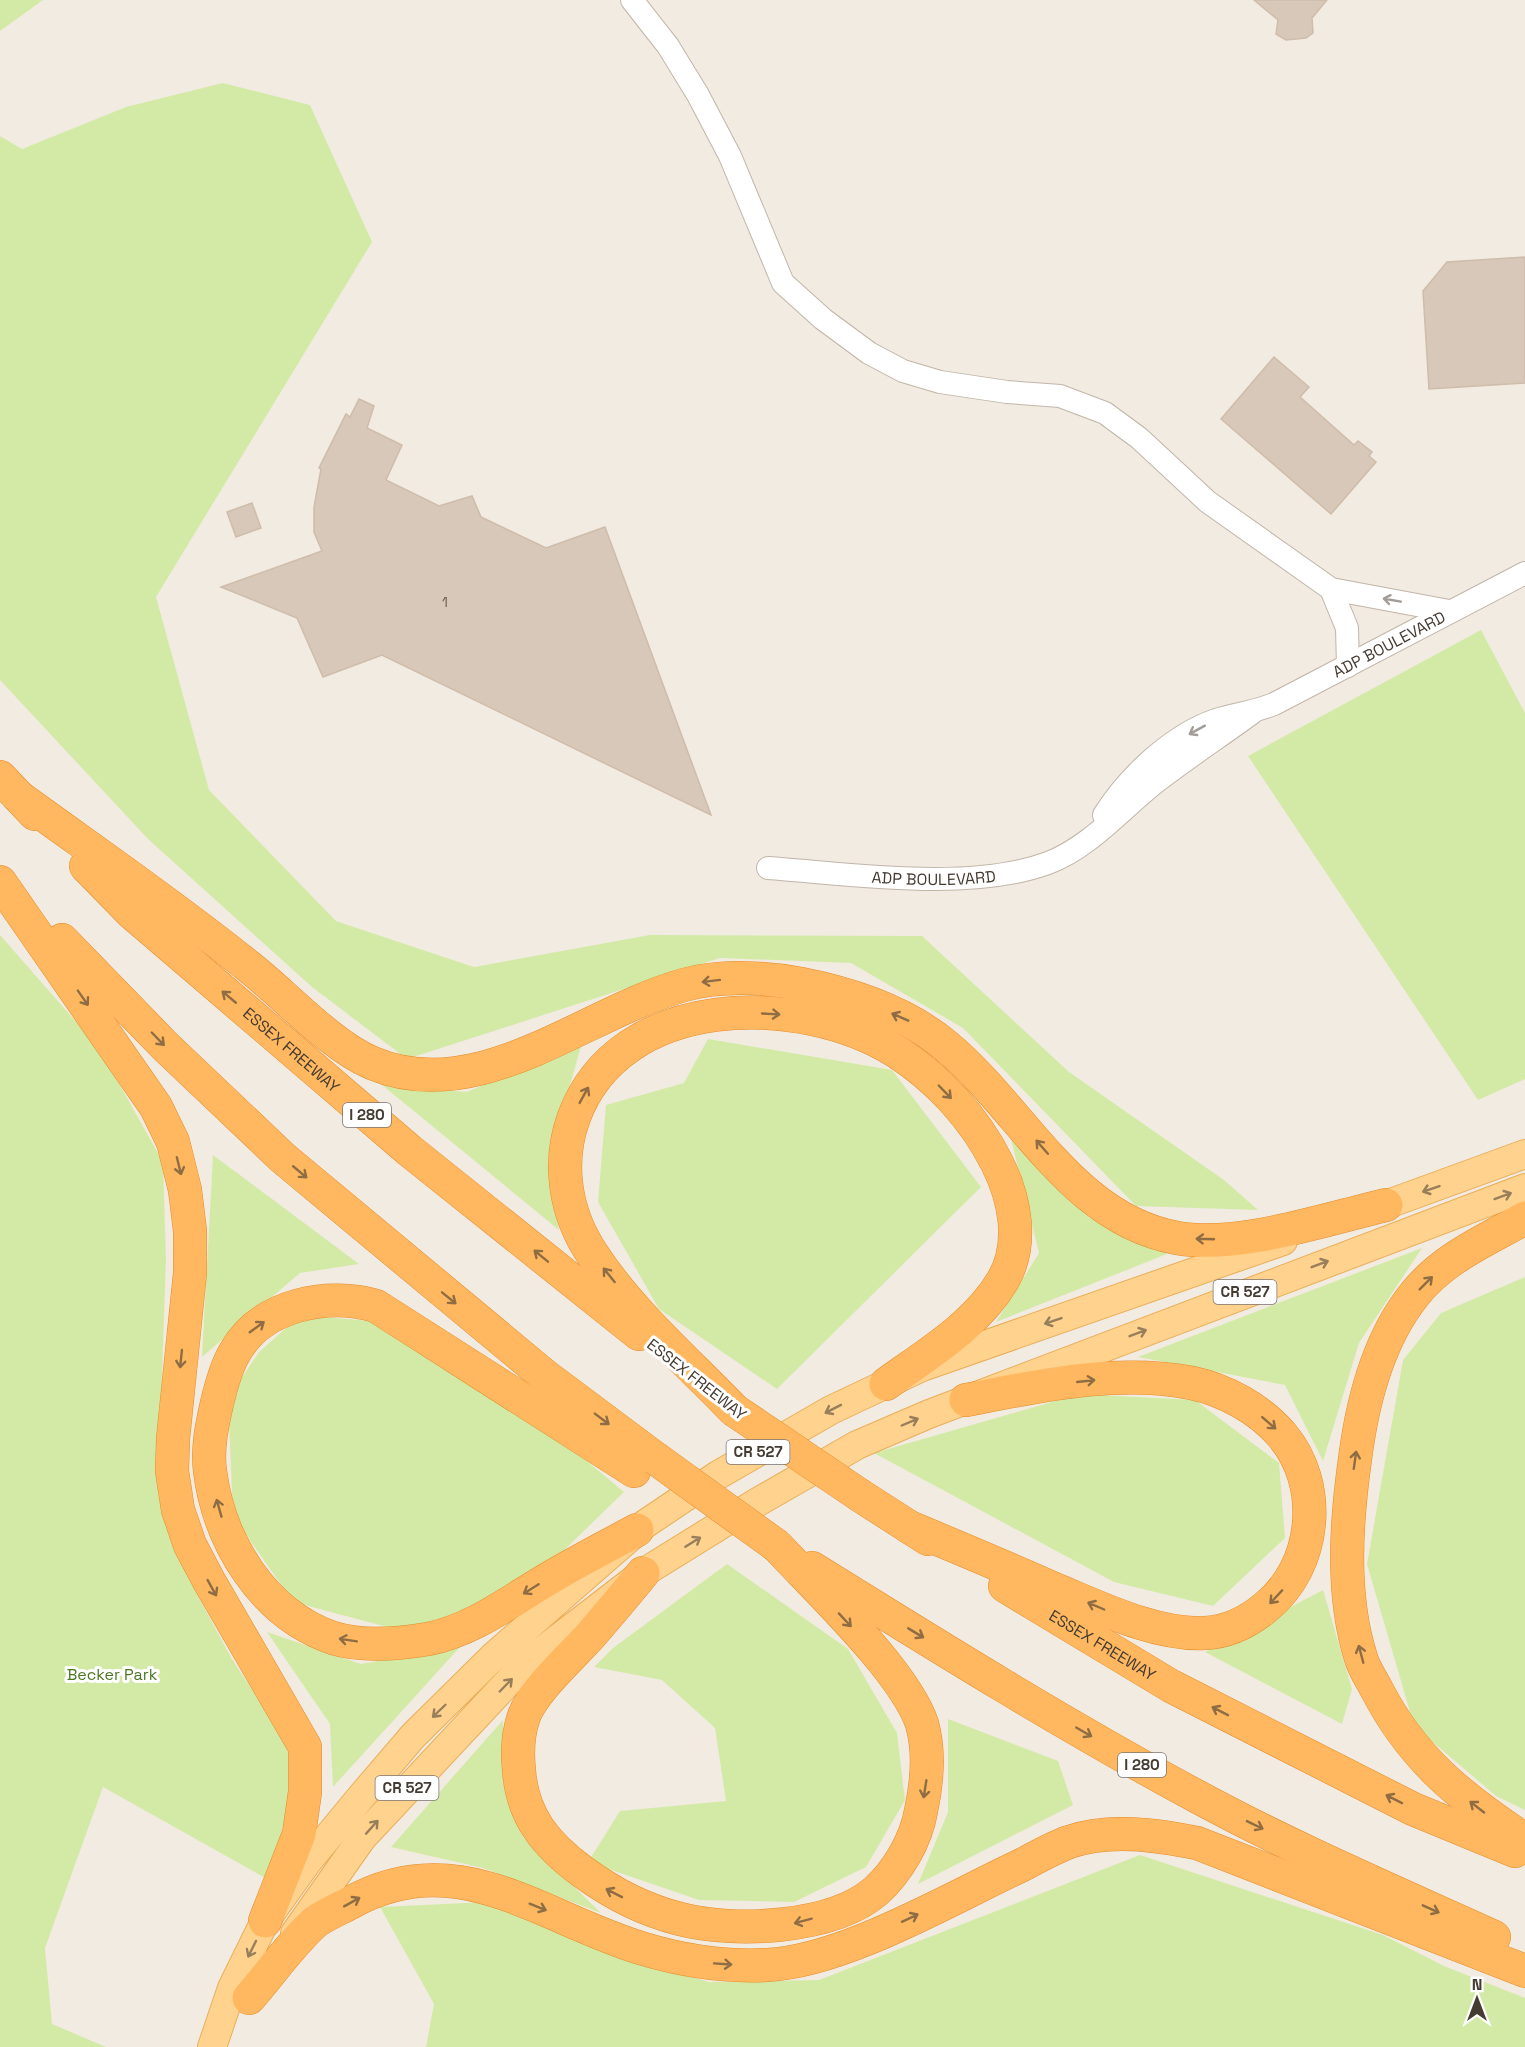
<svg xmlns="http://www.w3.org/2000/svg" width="1525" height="2047" font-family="'Space Grotesk',sans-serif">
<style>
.green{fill:#d3eaa7}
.building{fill:#d7c8ba;stroke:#cfbca9;stroke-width:1.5}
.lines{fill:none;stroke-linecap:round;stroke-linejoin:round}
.minor-casing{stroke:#c1b5a7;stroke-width:24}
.major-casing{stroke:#eaae58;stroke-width:30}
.highway-casing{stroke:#e68b28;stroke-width:34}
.minor{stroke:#fff;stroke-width:22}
.major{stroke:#ffd28e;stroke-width:28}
.highway{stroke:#ffb860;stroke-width:33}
.highway-bridge-casing{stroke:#e68b28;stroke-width:34;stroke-linecap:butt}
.highway-bridge{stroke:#ffb860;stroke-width:33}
.oneway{stroke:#a29d98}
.oneway2{stroke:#8f6d44}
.oneway3{stroke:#987f5b}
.labels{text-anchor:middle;stroke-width:6;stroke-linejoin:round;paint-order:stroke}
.number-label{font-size:14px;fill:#695e54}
.shield{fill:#fff;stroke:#7c7670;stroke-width:1.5}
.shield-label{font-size:15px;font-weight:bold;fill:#443b32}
.street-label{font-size:16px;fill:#443b32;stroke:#fff}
.park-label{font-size:16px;fill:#4d7823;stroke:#fff}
</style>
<rect width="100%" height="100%" fill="#f2ebe2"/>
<path class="green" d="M0 0H43L0 31Z
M223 83 310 105 372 242 156 597 209 790 336 921 474 967 650 935 922 936 1069 1072 1224 1180 1258 1210 1136 1206 963 1028 851 963 720 958 407 1059 312 987 148 839 0 680V136L22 149 126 107Z
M1481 630 1525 713V1079L1478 1100 1248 756Z
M0 935 99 1048 163 1162 166 1260 158 1493 187 1576 232 1659 295 1755 296 1801 267 1879 103 1787 45 1948 52 2024 106 2047H0Z
M708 1039 892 1070 981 1187 777 1389 659 1309 598 1202 606 1105 684 1083Z
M582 1043 548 1162 559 1230 382 1085 467 1092Z
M1011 1139 1088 1217 1167 1254 996 1322 1039 1253Z
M213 1155 359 1264 300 1273 202 1357Z
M1422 1248 1359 1343 1323 1461 1285 1385 1138 1357Z
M1525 1277V1810L1496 1796 1414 1726 1367 1564 1403 1360 1441 1313Z
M301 1315 370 1321 534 1417 624 1492 551 1563 451 1620 406 1632 293 1602 233 1516 228 1398 259 1352Z
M1080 1394 1195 1400 1279 1463 1285 1538 1213 1606 1114 1582 874 1453Z
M727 1564 848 1649 897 1733 905 1800 866 1867 794 1902 699 1900 588 1862 620 1811 726 1801 715 1728 662 1680 594 1667 613 1648Z
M1323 1590 1352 1689 1342 1724 1205 1652Z
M267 1632 361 1664 460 1647 333 1787 330 1724Z
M948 1719 1058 1761 1073 1805 918 1884 948 1812Z
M503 1720V1782L523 1837 601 1913 483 1868 391 1847Z
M1140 1855 1383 1935 1444 1966 1525 1998V2047H426L434 2004 380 1907 487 1902 619 1956 709 1982 819 1980Z"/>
<path class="building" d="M1254 0H1327L1312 18 1313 33 1306 38 1286 40 1276 34 1278 20Z
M1525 257V383L1429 389 1423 291 1447 262Z
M1274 357 1309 387 1300 397 1354 445 1358 441 1372 452 1369 456 1376 462 1331 514 1221 419Z
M359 399 374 406 367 428 402 445 386 480 439 506 472 496 481 517 546 548 605 527 711 815 382 655 323 677 297 618 221 587 322 551 314 532V507L321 469 319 468 346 414 350 417Z
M252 503 261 528 236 537 227 512Z"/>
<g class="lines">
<defs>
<g id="minor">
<path d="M632 0 668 46 698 95 730 156 783 283 823 319 869 353 903 371 940 382 1007 392 1060 396 1105 413 1139 438 1208 502 1331 589 1449 611"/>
<path d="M1331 589 1347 628 1348 666"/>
<path id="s1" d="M1104 815C1128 777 1172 735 1216 720 1235 714 1255 712 1274 704L1525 573"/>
<path id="s2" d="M768 868C851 874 970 892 1048 863 1091 847 1124 806 1160 779 1190 756 1222 735 1252 713"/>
</g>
<path id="major" d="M1366 1212 1525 1154
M295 1933 362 1838 525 1664 643 1573 756 1503 857 1445 929 1414 1525 1188
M212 2047 232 1988 265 1921 308 1861 360 1798 413 1736 495 1655 645 1524 718 1475 831 1410 922 1367 1283 1241"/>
<g id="highway">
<path d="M0 777 35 814"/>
<path d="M19 797C96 853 175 907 248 966 285 995 330 1045 372 1063 479 1108 584 1013 684 985 720 975 765 977 801 984 852 994 905 1012 945 1045 1022 1108 1071 1219 1177 1238 1238 1249 1326 1219 1386 1205"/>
<path id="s3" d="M86 866 132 913 410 1151 639 1334"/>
<path d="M0 882 156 1107 173 1142 185 1190 190 1231V1273L173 1439 172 1471 178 1510 190 1545 209 1581 305 1747V1792L299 1834 265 1921"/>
<path d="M62 940 165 1046 283 1158 544 1375 655 1458"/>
<path d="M1525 1218C1485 1241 1443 1258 1414 1295 1378 1340 1362 1404 1355 1459 1346 1523 1341 1595 1361 1658 1364 1669 1372 1680 1377 1690 1413 1760 1462 1798 1525 1840"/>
<path d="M734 1410C687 1361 631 1313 593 1255 565 1214 557 1163 574 1117 620 992 800 991 897 1052 939 1079 975 1119 997 1163 1015 1199 1024 1244 1003 1280 977 1325 926 1355 886 1384"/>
<path d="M634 1471 376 1306C328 1292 262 1304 235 1352 226 1367 221 1386 217 1403 212 1425 207 1448 210 1471 219 1542 263 1614 333 1638 362 1647 398 1644 428 1639 474 1630 513 1599 553 1576 580 1560 609 1545 637 1530"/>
<path d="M861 1496 928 1539"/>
<path d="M909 1527C957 1547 1005 1567 1052 1588 1096 1606 1156 1636 1205 1633 1229 1632 1248 1622 1266 1607 1317 1566 1324 1484 1282 1435 1260 1409 1225 1390 1192 1383 1117 1368 1039 1386 966 1400"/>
<path d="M812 1568C939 1647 1066 1726 1198 1797 1294 1849 1395 1892 1494 1937"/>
<path d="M643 1573C626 1594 608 1615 590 1636 572 1656 533 1691 524 1716 518 1733 517 1751 519 1770 522 1816 546 1845 583 1872 613 1894 644 1910 680 1919 734 1933 832 1929 876 1891 898 1871 916 1840 921 1811 927 1783 930 1752 922 1724 905 1672 817 1589 777 1546"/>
<path id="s4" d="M1005 1586 1171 1686 1413 1809 1515 1851"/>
<path d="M249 1998C270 1974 290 1945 314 1923 324 1915 339 1909 350 1903 458 1842 542 1919 644 1949 684 1961 726 1967 767 1965 845 1961 951 1898 1022 1865 1037 1857 1053 1848 1069 1842 1110 1828 1156 1835 1197 1843L1525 1971"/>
</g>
</defs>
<use href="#minor" class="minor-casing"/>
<use href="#major" class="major-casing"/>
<use href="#highway" class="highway-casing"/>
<use href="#minor" class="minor"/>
<use href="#major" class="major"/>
<use href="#highway" class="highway"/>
<defs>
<path id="highway-bridge" d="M734 1410 861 1496
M655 1458 777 1546"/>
</defs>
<use href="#highway-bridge" class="highway-bridge-casing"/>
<use href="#highway-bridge" class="highway-bridge"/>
</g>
<defs><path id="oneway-shaft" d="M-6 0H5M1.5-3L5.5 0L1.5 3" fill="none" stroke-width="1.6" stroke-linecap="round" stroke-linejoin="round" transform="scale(1.5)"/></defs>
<g class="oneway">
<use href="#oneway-shaft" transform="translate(1392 600) rotate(-170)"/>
<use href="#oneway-shaft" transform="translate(1197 730) rotate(151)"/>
</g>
<g class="oneway2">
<use href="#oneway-shaft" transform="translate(711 981) rotate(173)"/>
<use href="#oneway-shaft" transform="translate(229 997) rotate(-140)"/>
<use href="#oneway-shaft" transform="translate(83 998) rotate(55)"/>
<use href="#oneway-shaft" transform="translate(771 1014) rotate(3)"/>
<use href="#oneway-shaft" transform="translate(900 1017) rotate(-156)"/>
<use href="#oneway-shaft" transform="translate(158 1039) rotate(46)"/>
<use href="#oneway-shaft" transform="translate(945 1092) rotate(46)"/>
<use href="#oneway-shaft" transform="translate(584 1095) rotate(-61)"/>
<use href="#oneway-shaft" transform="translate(1042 1147) rotate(-131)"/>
<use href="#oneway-shaft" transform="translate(179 1166) rotate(76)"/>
<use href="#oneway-shaft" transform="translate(300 1172) rotate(40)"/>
<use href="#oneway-shaft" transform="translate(1205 1239) rotate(-178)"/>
<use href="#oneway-shaft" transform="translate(541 1256) rotate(-141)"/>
<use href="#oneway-shaft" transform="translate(609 1275) rotate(-129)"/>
<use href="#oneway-shaft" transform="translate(1426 1283) rotate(-45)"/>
<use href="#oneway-shaft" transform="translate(449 1298) rotate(39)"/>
<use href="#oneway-shaft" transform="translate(257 1327) rotate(-36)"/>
<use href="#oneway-shaft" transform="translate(181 1359) rotate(96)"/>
<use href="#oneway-shaft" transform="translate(1086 1381) rotate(-6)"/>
<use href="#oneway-shaft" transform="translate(602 1419) rotate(37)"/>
<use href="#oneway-shaft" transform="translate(1269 1423) rotate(41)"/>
<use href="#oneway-shaft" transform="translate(1355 1460) rotate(-82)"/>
<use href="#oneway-shaft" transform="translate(219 1508) rotate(-106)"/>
<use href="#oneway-shaft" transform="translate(212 1588) rotate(61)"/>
<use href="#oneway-shaft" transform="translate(531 1589) rotate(148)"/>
<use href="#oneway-shaft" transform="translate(1276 1597) rotate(133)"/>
<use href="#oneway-shaft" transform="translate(1096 1606) rotate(-157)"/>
<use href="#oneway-shaft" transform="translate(845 1620) rotate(47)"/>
<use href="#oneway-shaft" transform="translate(916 1633) rotate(31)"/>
<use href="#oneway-shaft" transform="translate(348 1640) rotate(-171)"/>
<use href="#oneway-shaft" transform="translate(1361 1654) rotate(-105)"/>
<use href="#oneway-shaft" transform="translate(1220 1711) rotate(-153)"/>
<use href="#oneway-shaft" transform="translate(1084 1732) rotate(30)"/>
<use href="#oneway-shaft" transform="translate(925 1789) rotate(99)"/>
<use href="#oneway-shaft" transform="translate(1394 1799) rotate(-153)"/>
<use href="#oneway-shaft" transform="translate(1477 1807) rotate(-142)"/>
<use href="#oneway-shaft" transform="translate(1255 1825) rotate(26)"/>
<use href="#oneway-shaft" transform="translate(614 1893) rotate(-153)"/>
<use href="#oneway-shaft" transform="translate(352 1902) rotate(-29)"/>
<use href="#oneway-shaft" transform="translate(538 1907) rotate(22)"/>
<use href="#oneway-shaft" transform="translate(1431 1909) rotate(24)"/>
<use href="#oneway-shaft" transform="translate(910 1918) rotate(-25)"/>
<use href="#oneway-shaft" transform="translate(803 1921) rotate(165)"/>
<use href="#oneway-shaft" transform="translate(723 1964) rotate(4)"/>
</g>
<g class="oneway3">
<use href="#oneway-shaft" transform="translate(1431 1189) rotate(161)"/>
<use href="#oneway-shaft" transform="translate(1503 1196) rotate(-20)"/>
<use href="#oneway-shaft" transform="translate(1320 1264) rotate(-21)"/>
<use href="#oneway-shaft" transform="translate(1053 1321) rotate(161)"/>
<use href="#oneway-shaft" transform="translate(1138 1333) rotate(-21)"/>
<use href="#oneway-shaft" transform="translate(833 1409) rotate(153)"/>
<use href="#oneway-shaft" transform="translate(910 1422) rotate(-23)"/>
<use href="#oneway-shaft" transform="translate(693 1542) rotate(-32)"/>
<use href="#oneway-shaft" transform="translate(506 1685) rotate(-46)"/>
<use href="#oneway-shaft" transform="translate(439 1711) rotate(136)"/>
<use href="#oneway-shaft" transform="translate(372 1827) rotate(-48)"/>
<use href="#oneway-shaft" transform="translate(252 1949) rotate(116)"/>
</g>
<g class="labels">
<g class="number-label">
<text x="445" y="607">1</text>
</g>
<g class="shield">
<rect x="343" y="1103" width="48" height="24" rx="4.5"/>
<rect x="1213.5" y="1280" width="63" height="24" rx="4.5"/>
<rect x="726.5" y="1440" width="63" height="24" rx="4.5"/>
<rect x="1118" y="1753" width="48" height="24" rx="4.5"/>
<rect x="375.5" y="1776" width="63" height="24" rx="4.5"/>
</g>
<g class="shield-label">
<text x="367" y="1120">I 280</text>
<text x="1245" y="1297">CR 527</text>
<text x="758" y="1457">CR 527</text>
<text x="1142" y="1770">I 280</text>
<text x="407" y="1793">CR 527</text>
</g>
<g class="street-label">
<text dy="6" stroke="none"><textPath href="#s1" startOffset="339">ADP BOULEVARD</textPath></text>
<text dy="6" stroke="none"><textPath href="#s2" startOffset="166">ADP BOULEVARD</textPath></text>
<text dy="6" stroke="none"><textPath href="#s3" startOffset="276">ESSEX FREEWAY</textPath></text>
<text transform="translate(697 1379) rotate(38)" y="6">ESSEX FREEWAY</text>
<text dy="6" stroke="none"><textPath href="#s4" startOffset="114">ESSEX FREEWAY</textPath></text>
</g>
<g class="park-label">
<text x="112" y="1680">Becker Park</text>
</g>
</g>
<g transform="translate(1477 1999)" stroke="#ffffff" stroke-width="4.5" paint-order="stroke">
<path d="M0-4.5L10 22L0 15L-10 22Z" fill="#443b32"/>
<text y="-9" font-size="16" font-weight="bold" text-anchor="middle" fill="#443b32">N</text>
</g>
</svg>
